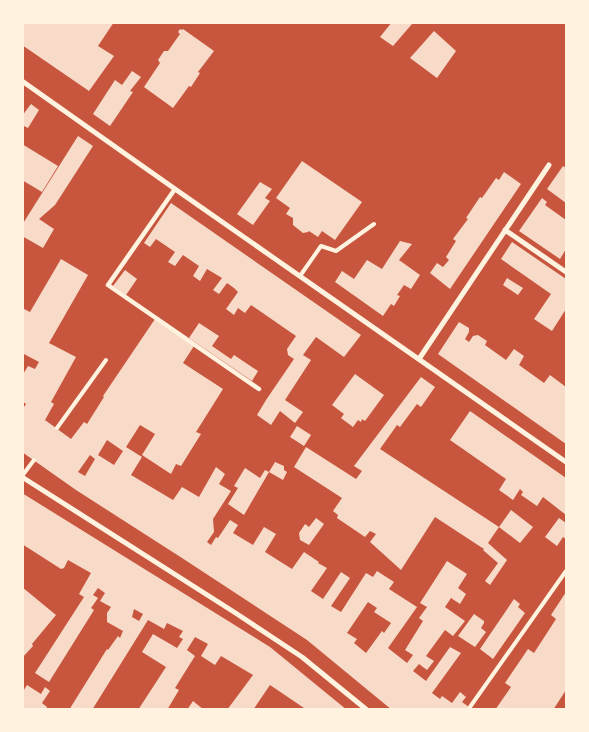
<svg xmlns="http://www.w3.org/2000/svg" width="589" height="732" font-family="'Work Sans',sans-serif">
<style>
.building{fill:#f7dbc8;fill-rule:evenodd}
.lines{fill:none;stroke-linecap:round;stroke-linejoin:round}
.service{stroke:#fff3e0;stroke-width:4}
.pedestrian{stroke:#fff3e0;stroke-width:4.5}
.minor{stroke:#fff3e0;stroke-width:5}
</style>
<rect width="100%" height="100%" fill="#c8553d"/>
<path class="building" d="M24 22H114L98 46 114 56 89 91 22 45V24Z
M392 22H411L412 24 393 46 380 37Z
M180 29 182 30 183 29 214 51 198 72 200 73 191 87 189 86 173 108 144 87 160 63 158 60 164 51H168L180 34 178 32Z
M434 31 456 51 437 78 410 58Z
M132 71 141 77 130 91 133 92 110 126 93 114 115 80 122 85Z
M31 104 39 110 28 128 22 125V116Z
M78 136 93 146 55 205 39 219 54 229 43 248 22 236V225Z
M22 144 58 166 42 192 22 180Z
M302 161 362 202 335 240 322 231 318 237 309 231 308 232 303 233 293 225V218L286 214 290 208 276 198Z
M563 166 566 168V203L547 189Z
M504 172 521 184 450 289 430 273 437 263 443 267 449 260 446 257 456 241 453 239 468 219 466 218 480 197 482 198 496 178 499 180Z
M260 182 272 189 265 198 270 201 253 225 237 214Z
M542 198 547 202 545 205 566 220V249L560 259 519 231Z
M171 203 361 335 344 357 316 337 303 355 311 360 285 400 303 412 295 423 280 411 271 425 257 415 266 400 294 359 288 355 287 349 296 336 251 305 245 313 238 308 234 315 226 309 238 292 234 288 227 283 219 294 213 290 222 278 207 269 200 281 193 276 199 266 183 255 175 266 168 262 175 252 156 239 150 247 144 243Z
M400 241 412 244 399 260 420 275 411 289 404 285 397 295 400 296 394 306 391 304 383 316 335 282 342 271 354 279 367 260 382 269Z
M512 242 566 279V309L552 331 534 319 551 294 501 259Z
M61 259 88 275 49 343 76 357 51 402 54 404 45 420 71 439 84 422 87 424 104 397 103 396 155 319 194 346 183 363 223 389 196 432 201 434 181 466 176 464 171 474 142 455 155 434 140 425 126 447 142 457 131 475 173 500 182 487 199 497 216 467 225 474 219 484 231 491 213 519 214 532 207 542 211 545 216 537 218 538 230 520 238 525 233 533 253 545 264 527 276 534 265 552 292 569 304 552 319 562 318 563 327 568 311 591 323 599 341 572 350 578 331 606 341 612 366 573 373 577 377 571 394 582 389 589 417 607 388 648 407 663 413 655 405 650 423 621 419 618 427 607 420 603 447 561 467 574 458 588 466 594 460 604 451 598 445 607 465 621 453 636 445 630 426 656 434 661 427 670 419 664 413 671 426 681 450 647 461 653 432 693 440 699 442 696 452 703 460 692 466 697 462 702 473 710H392L307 640 182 558 76 490 22 452V410L26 404 22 401V376L28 366 35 369 39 362 22 353V308L30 312ZM107 440 123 451 114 465 98 455ZM90 455 95 459 85 476 78 472ZM368 602 377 608 374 612 391 623 384 633 382 631 366 653 354 643 357 639 347 633Z
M125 270 137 279 126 295 113 286Z
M507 278 523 288 518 295 503 285Z
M459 322 469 328V332L465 339 469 342 473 336 478 335 487 341 485 345 506 360 514 349 524 356 519 365 544 383 550 375 566 387V444L438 354Z
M199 323 219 336 212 346 231 359 234 355 258 371 252 381 189 338Z
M355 374 384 395 365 421 362 419 361 422 358 420 353 427 341 418 344 414 332 405Z
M421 377 435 387 421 407 417 404 400 427 397 425 380 449 499 527 488 543 507 560 490 585 485 581 498 563 483 550 484 549 435 517 401 570 370 542 376 534 370 531 365 537 337 518 338 515 333 511 342 498 294 467 306 447 356 479 362 471 354 466Z
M470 411 566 478V515L543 497 537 506 521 495 523 492 520 489 513 500 499 490 506 479 450 440Z
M297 426 311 435 304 446 290 437Z
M275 462 284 466V470L287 472 283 480 269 472 244 515 228 504 238 488 234 486 245 468 260 478 265 470 269 472Z
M22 493 270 647 347 710H307L270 685 253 710H227L253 675 221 656 215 665 201 656 208 644 195 637 187 650 195 656 175 688 179 690 167 710H138L166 667 142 652 153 634 177 648 183 639 179 637 183 631 167 623 164 629 148 620 92 710H69L107 649 108 650 118 636 120 638 123 631 107 622V613L111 607 100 601 105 593 98 588 93 595 98 598 91 608 94 610 49 682 35 673 84 597 79 594 91 573 68 560 64 568 61 569 22 544ZM134 609 143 614 139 621 132 617Z
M511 510 533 527 520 543 499 527Z
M316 518 324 524 309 545 300 540 299 533 305 524 309 527Z
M559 518 566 523V539L563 537 557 546 545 537Z
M22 587 56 615 32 644 33 646 22 658Z
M566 592V690L553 710H495L511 687 505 683 528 649 534 653 556 619 551 615Z
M514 599 520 604 518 607 525 613 493 659 480 649Z
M474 614 484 621V623L481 628 486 632 475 647 458 636Z
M27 685 41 694 45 687 50 691 42 703 47 707 46 710H22V693Z
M193 701 204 710H187Z"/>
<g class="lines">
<path class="service" d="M300 276 321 246 336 251 374 224
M57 428 106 360
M22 476 34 460
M470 707 566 571"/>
<path class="pedestrian" d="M175 189 108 285 259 389"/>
<path class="minor" d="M22 81 175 189 566 462
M505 230 566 272
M419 359 549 165
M22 477 234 612 302 657 367 710"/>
</g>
<rect width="589" height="732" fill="none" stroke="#fff3e0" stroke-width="48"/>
</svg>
